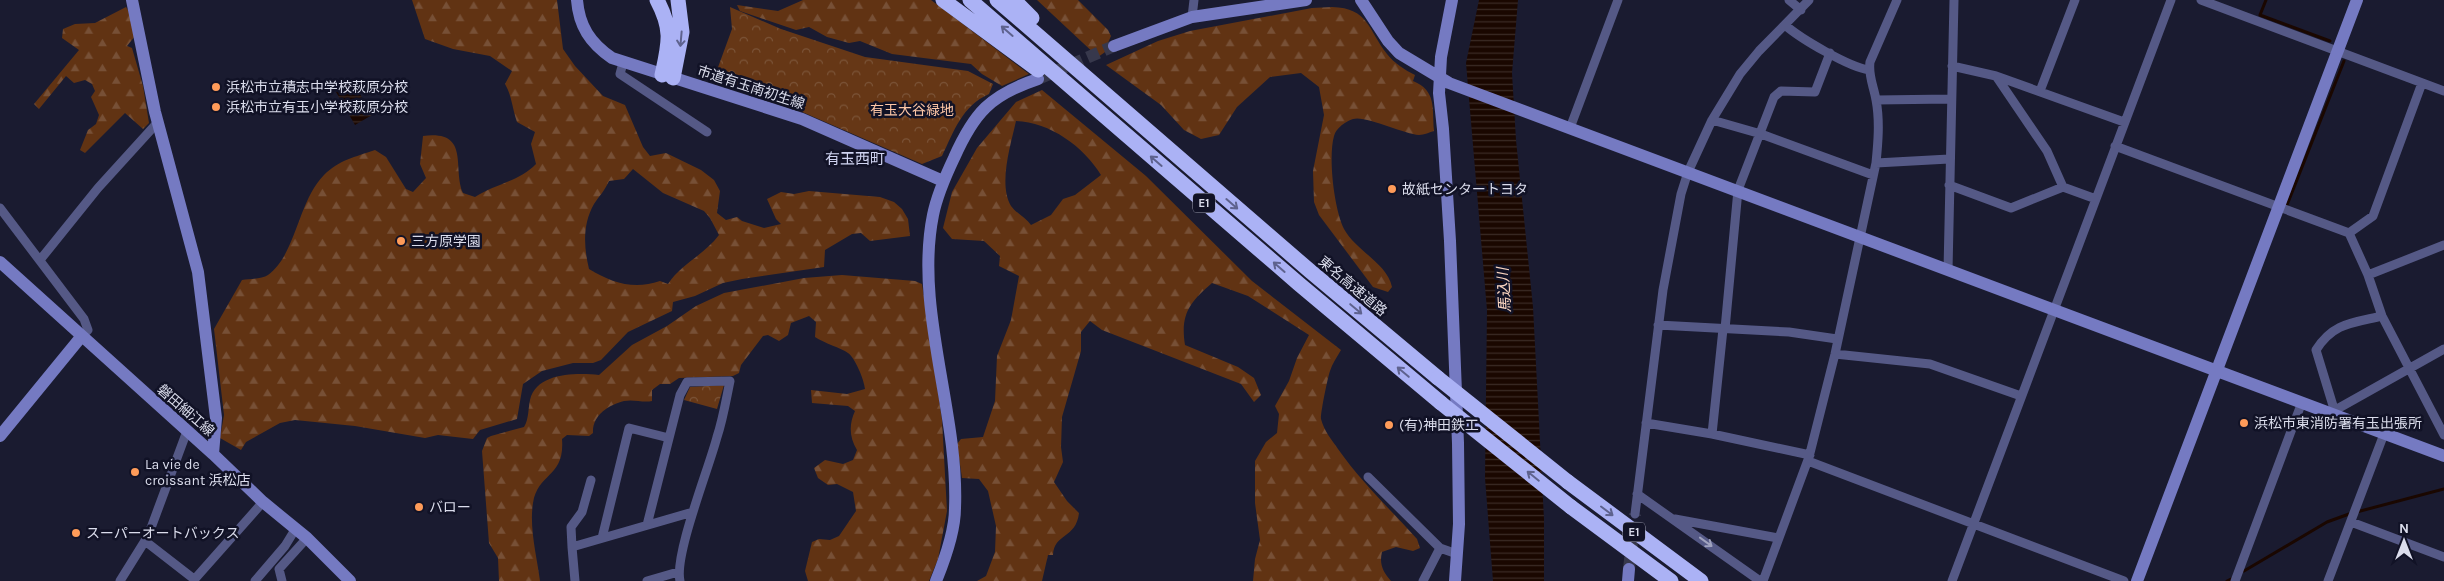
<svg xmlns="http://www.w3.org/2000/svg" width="2444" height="581" font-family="Karla,'Noto Sans JP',sans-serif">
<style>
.forest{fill:url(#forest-firs);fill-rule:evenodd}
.park{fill:url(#park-crowns)}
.water{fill:url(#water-rules)}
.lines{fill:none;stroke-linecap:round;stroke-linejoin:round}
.stream{stroke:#1a0700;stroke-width:3}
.secondary-tunnel{stroke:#37384c;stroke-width:12;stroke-dasharray:12 6;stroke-linecap:butt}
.street{stroke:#555986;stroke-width:9}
.secondary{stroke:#757ac2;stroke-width:12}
.highway{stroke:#abb2f5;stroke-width:15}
.highway-bridge{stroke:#abb2f5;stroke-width:15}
.oneway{stroke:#5e628e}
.oneway2{stroke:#9fa2be}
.poi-dot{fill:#fe9b59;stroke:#111226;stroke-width:2}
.labels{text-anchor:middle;stroke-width:5;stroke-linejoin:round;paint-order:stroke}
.shield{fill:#111226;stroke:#9ea0b1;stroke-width:1}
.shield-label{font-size:12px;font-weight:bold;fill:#dbddec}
.poi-label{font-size:14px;fill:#dbddec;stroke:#111226;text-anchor:start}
.street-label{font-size:14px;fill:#dbddec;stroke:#111226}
.park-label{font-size:14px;fill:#fec7a6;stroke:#111226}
.neighbourhood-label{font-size:15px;fill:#d0d4f1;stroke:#111226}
.water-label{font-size:15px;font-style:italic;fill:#fdd7c1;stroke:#111226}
</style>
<defs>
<pattern id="forest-firs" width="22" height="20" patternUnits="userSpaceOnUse" patternTransform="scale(1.25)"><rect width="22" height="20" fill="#613313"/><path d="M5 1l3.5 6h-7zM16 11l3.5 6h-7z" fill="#775036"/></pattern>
<pattern id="park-crowns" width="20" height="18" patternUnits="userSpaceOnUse" patternTransform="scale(1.25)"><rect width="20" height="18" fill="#663716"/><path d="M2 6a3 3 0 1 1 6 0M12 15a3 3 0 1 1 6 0" fill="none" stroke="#7b5438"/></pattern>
<pattern id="water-rules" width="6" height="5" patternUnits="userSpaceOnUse" patternTransform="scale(1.25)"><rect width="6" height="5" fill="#1a0700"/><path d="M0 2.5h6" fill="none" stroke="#3b2b25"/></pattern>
</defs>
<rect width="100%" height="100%" fill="#1a1b30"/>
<path class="forest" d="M412 0H557L563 49 575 66 603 96 625 105 643 147 650 156 666 153 701 170 714 180 720 191 717 213 726 220 737 217 742 221 764 228 781 224 776 219 767 199 781 192 794 194 809 191 880 197 894 202 902 209 908 219 910 236 870 241 861 233 852 234 825 250 824 267 742 279 723 283 695 296 673 302 672 311 628 332 601 360 593 363H573L542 371 523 384 517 419 480 430 473 439 438 435 425 438 355 426 295 420 280 423 246 442 241 450 220 438 224 415 214 329 242 280C250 279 262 279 268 275 296 255 298 201 324 175 339 160 355 157 375 150L386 157 406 189 413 192 426 178 420 164 423 136C471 130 452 168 463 193L475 197C495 184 520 181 536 164L531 144 535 132 517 122C512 108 512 96 505 84L512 71 490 56 453 49 425 39ZM633 169 663 193 704 211 710 218 719 235C704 255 681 264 668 284L660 281C634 290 612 283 589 269 584 248 582 225 594 204 599 196 604 192 609 181L624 179Z
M803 0H931L1029 74 1002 86 982 74 971 64 892 54 860 41 849 43 827 37 809 27 796 30 740 11 737 5 778 11Z
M1037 0H1078L1108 30 1111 36 1107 45 1108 50 1098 57Z
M126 7 131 15 135 36 127 46 132 48 143 86 149 123 143 129 125 113 85 153 80 150 88 130 96 124 99 115 91 97 95 91 92 84 85 80 74 83 66 76 39 109 34 104 79 50 62 38 63 29 75 24 95 23Z
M1332 7C1369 8 1368 30 1387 54 1394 63 1405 70 1415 75L1413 81C1437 91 1432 108 1434 131 1430 132 1424 135 1419 135 1404 134 1365 115 1353 119 1346 121 1336 128 1334 136 1328 157 1334 209 1344 229 1356 251 1387 263 1392 287L1388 292 1373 287 1319 215 1314 202 1313 171 1324 115 1319 87 1301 73 1270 77 1237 107 1219 135 1201 139 1184 130 1161 105 1106 65 1158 41 1190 31 1312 8Z
M1042 90 1146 176 1252 281 1341 350C1337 357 1332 364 1330 371 1328 376 1320 415 1321 419 1324 431 1332 440 1338 449 1362 483 1390 509 1417 539L1420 548 1413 551 1396 547 1382 552C1379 564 1383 572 1391 581H1253L1255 559 1260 540 1255 503V461L1266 442 1277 433 1279 414 1275 406 1289 381 1297 358 1309 335 1248 296 1212 283C1190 302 1180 314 1185 345L1238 367 1254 378 1261 395 1254 402 1241 384 1102 330 1090 321 1081 332V351L1062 417 1061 447 1063 462 1054 482 1067 501 1079 513C1076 539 1054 533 1053 555H1048L1042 581H977L986 576 995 552 996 526 988 491 979 479 962 478 957 444 961 439 983 437 995 401 997 356 1011 320 1019 276 999 266 1000 256 984 241 952 239 943 228 952 192 977 148 1016 102ZM1016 121C1050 122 1084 147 1101 175L1075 195 1063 199 1051 215 1031 225C1026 218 1016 213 1011 206 998 184 1011 144 1016 121Z
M842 275 915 281 922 284 942 420 947 511 938 559 929 581H808L805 571 812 542 819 539 830 540 839 536 856 511 853 492 837 484 828 485 818 478 814 468 825 460 843 464 853 460 857 450C849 437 849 424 855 411L848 406 812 403 811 390 847 394 865 389C864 379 855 358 848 353 841 348 824 343 815 337L816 322 809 316 791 323 788 335 779 341 768 335 763 336 741 365 739 373 733 376 679 378 670 384H660L652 390V401C643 403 634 399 624 401 609 405 592 415 593 433L589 436 567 435 562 439C565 478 538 472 533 503 529 528 537 557 540 581H499L498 558 489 543 482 451 487 438 491 436 524 427C529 419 528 409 530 400 537 372 577 373 599 375L632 345 667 326 696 306 724 293 804 278Z"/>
<path class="park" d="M730 7 781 29 865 57 968 71 993 84 989 94C962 106 954 131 942 156L922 164 800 111 713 81 732 29Z
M724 385 717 409 684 400 690 387Z"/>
<path class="water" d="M1479 0H1518L1512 73 1516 140 1533 307 1544 519V581H1493L1485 478 1487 310 1466 63Z
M353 82 372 115 355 125 336 92Z"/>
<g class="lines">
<path class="stream" d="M2266 0 2260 15 2330 41
M2287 205 2344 61
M2244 571 2327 522 2349 514 2444 489
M2227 581 2231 579"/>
<path class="secondary-tunnel" d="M1038 79 1114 46
M1629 569 1635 514"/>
<path class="street" d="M1789 0 1801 10
M2201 0 2444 91
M1192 17 1194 0
M1785 25C1801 39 1849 67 1869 70
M623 63 620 74 707 132
M1952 66 1996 76 2124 122
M1996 76 2047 151 2063 187 2096 199
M2040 91 2075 0
M1876 100 1950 99
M1712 120 1761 134 1873 175
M1570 128 1618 0
M2115 146 2349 233 2368 275 2382 316 2444 435
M1876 163 1949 159
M1949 185 2011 208 2063 187
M0 208 84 319 88 330 81 337
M2349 233 2373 216 2422 83
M40 260 98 188 158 122
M1948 270 1954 0
M2368 275 2444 245
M1658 325 1789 332 1837 339
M1725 329 1738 190 1774 97 1781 91 1815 92 1830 53
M1835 354 1930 364 2021 396
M2334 409 2316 350C2333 323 2352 323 2382 316
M2330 413 2444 349
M1646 423 1712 434 1810 455
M1712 434 1723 329
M1808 461 2124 581
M1368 477 1440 548
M1637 494 1760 581
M1635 514 1663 290 1681 194 1688 172 1712 120 1740 74 1759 51 1809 0
M1675 519 1778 538
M2351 522 2444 557
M647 525 680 395 687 382 730 381C726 400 723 419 717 437 709 468 674 555 680 581
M602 538 629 428 669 438
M145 541 194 579
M572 547 571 527 582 512 591 480
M120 581 148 536 187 431
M193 581 263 502
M255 581 285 546 296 528
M282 581 279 569 307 538
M575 581 572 547 693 512
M647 581 678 572
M1423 581 1440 548 1457 554
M1763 581 1809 457 1835 354 1876 163C1878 143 1880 121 1876 100 1874 87 1868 76 1870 62L1897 0
M1952 581 2171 0
M2235 581 2302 402
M2328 581 2384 434"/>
<path class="secondary" d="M132 0 155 112 198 272 216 418 213 454
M577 0C579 26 590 43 612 58L802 119 943 181
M1361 0 1388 41 1399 53 1449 83 2444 456
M1452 0 1441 57 1439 93 1443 129 1450 241 1458 443 1459 524 1455 581
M1114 46 1192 17 1306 0
M0 262 213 454 263 502 307 538 350 581
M0 436 81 337
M936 581C945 559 955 532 955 508 959 413 914 309 933 215 937 195 945 177 954 158 974 113 990 95 1038 79
M1628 581 1629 569
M2137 581 2357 0"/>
<path class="highway" d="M657 0C673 30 669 43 662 75
M943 0 1038 70
M970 0 1299 284 1441 403
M997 0 1310 271 1438 378
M1014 0 1032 18
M673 78 682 32 678 0
M1568 482 1701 581
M1571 507 1671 581"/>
<path class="highway-bridge" d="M1438 378 1568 482
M1441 403 1571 507"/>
</g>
<defs><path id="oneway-shaft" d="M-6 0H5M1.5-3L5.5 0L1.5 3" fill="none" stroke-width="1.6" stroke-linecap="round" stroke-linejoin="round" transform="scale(1.25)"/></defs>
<g class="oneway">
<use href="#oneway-shaft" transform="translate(1007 31) rotate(-139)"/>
<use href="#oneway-shaft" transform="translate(681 39) rotate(95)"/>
<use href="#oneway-shaft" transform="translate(1156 161) rotate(-139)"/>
<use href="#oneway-shaft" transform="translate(1232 204) rotate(41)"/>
<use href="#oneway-shaft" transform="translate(1279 267) rotate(-139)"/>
<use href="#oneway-shaft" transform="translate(1356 309) rotate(40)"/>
<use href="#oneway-shaft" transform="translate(1403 372) rotate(-140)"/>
<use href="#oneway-shaft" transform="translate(1533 476) rotate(-141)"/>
<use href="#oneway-shaft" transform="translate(1607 511) rotate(37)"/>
</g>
<use class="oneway2" href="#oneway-shaft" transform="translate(1706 542) rotate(36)"/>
<g class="poi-dot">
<circle cx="216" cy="87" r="5"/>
<circle cx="216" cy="107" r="5"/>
<circle cx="1392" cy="189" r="5"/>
<circle cx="401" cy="241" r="5"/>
<circle cx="2244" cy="423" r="5"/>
<circle cx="1389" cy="425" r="5"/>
<circle cx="135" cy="472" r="5"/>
<circle cx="419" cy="507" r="5"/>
<circle cx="76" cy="533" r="5"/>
</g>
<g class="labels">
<g class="shield">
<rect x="1193" y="193.5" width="22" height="19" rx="4"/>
<rect x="1623" y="522.5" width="22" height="19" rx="4"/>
</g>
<g class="shield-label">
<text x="1204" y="207">E1</text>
<text x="1634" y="536">E1</text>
</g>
<g class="poi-label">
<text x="226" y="92">浜松市立積志中学校萩原分校</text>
<text x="226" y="112">浜松市立有玉小学校萩原分校</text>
<text x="1402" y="194">故紙センタートヨタ</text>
<text x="411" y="246">三方原学園</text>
<text x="2254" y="428">浜松市東消防署有玉出張所</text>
<text x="1399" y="430">(有)神田鉄工</text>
<text x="145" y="469">La vie de<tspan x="145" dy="16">croissant 浜松店</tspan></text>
<text x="429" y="512">バロー</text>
<text x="86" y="538">スーパーオートバックス</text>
</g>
<g class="street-label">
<text transform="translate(751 87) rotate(18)" y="5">市道有玉南初生線</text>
<text transform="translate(1353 286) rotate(40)" y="5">東名高速道路</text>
<text transform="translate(186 410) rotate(41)" y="5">磐田細江線</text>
</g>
<g class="park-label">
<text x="912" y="115">有玉大谷緑地</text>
</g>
<g class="neighbourhood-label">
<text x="855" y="164">有玉西町</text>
</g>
<g class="water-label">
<text transform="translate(1504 290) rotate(-93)" y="5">馬込川</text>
</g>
</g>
<g transform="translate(2404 541)" stroke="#111226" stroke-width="4" paint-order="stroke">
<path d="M0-4L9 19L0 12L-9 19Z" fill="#dbddec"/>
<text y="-8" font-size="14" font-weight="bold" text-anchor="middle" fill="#dbddec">N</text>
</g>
</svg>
